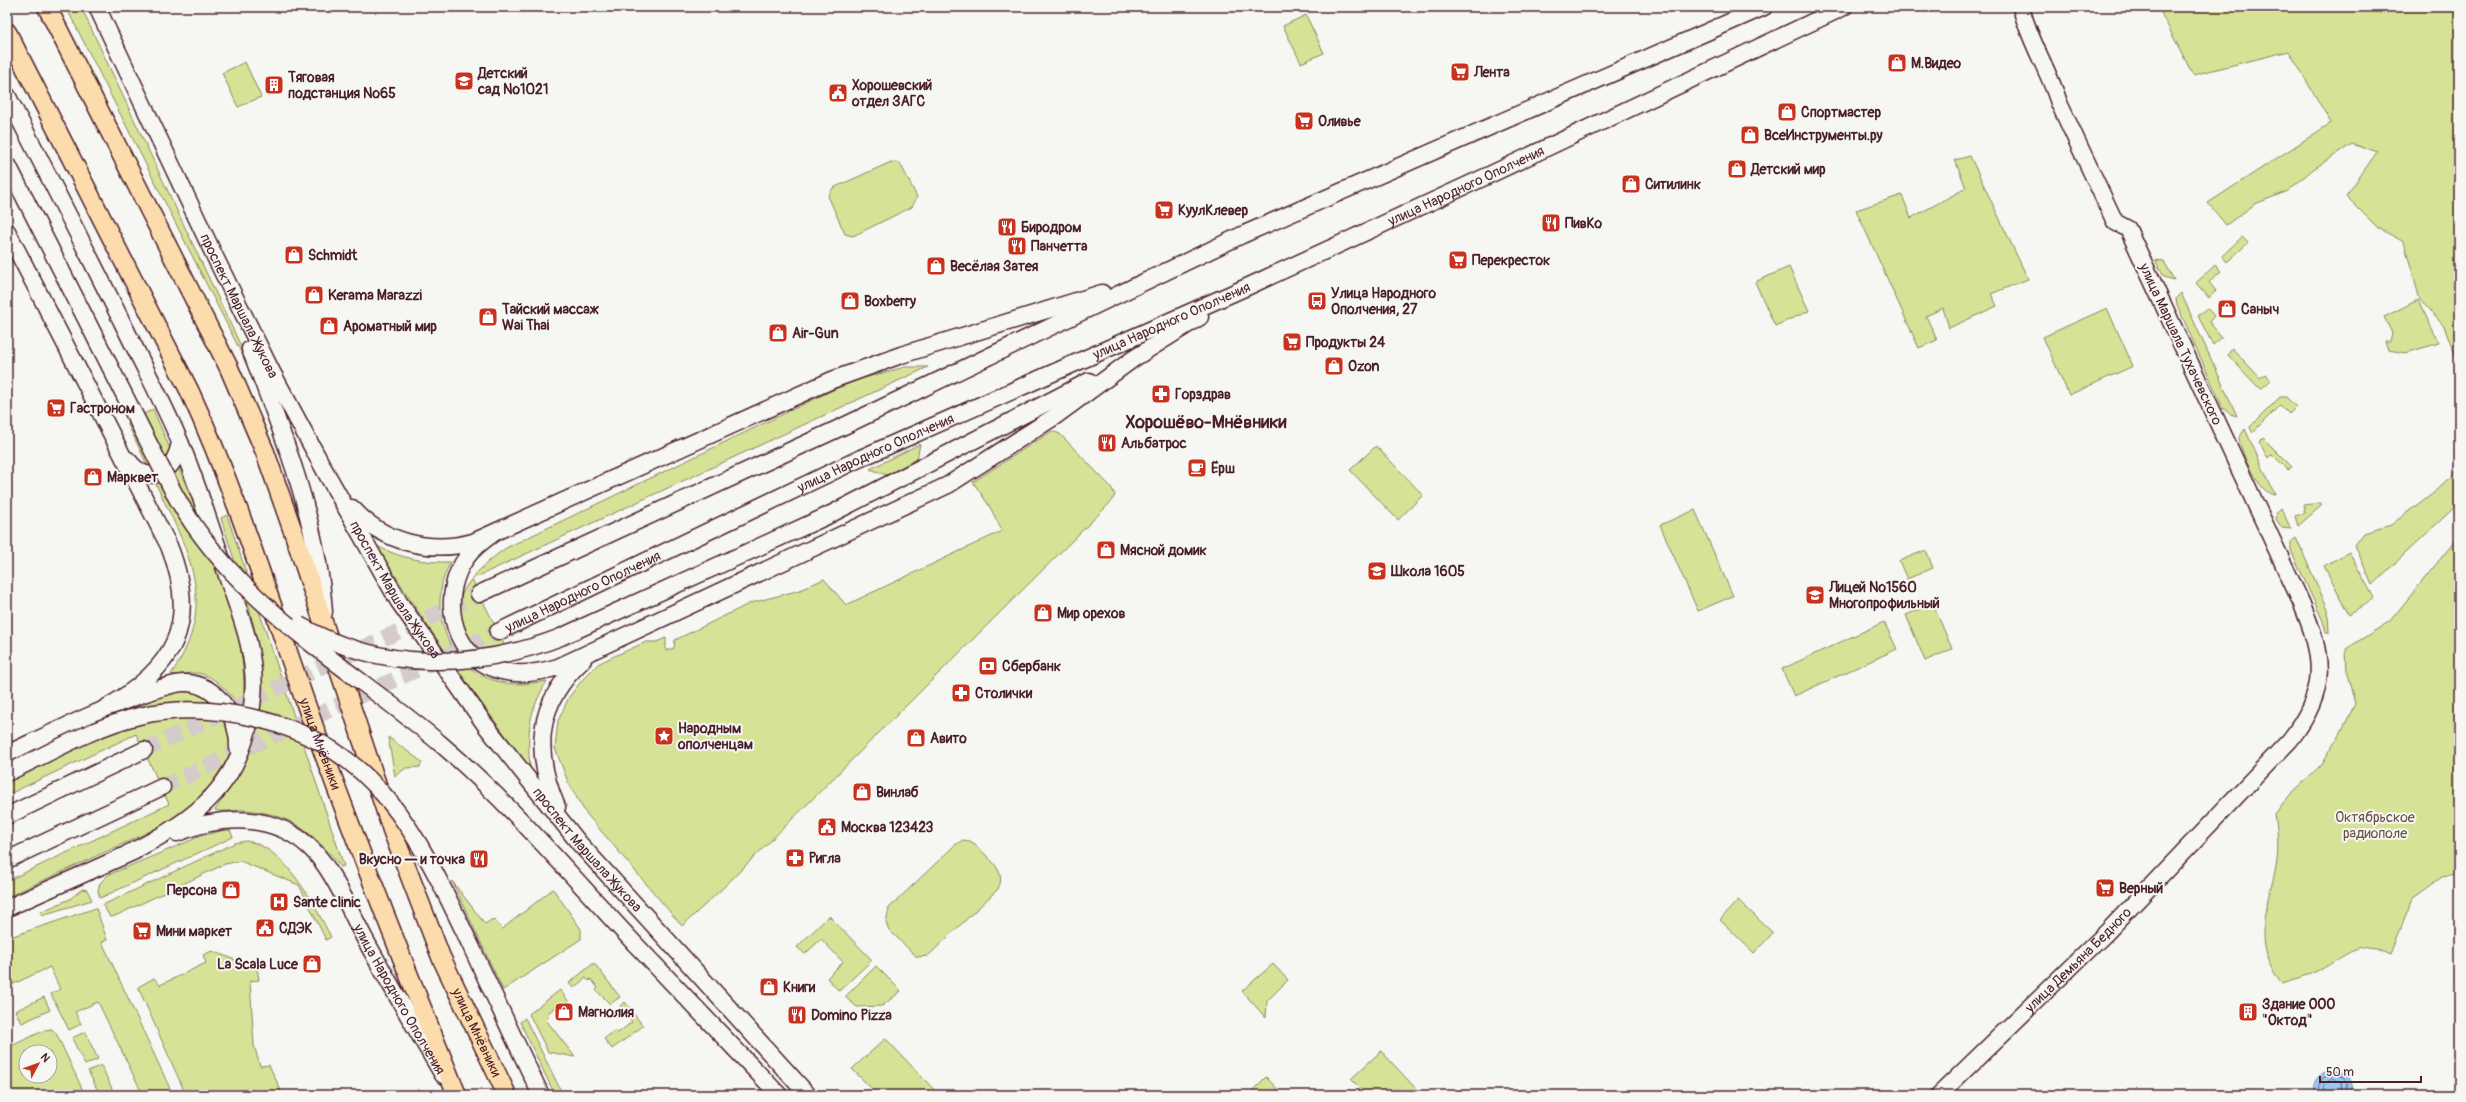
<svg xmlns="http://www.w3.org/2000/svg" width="2466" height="1102" font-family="Pangolin,sans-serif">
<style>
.green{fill:#d6e396;stroke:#908160;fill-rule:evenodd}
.water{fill:#98c9f4;stroke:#7985a4}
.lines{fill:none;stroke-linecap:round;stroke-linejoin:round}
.shore{stroke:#69637b;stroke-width:1}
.secondary-tunnel{stroke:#d4cbca;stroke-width:16;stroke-dasharray:16 8;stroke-linecap:butt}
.secondary-casing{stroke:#4a1f2b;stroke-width:19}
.primary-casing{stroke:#4a1f2b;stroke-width:21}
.secondary{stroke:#f6f6f2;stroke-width:16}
.primary{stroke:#fcdcac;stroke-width:18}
.secondary-bridge-casing{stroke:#4a1f2b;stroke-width:19;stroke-linecap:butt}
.secondary-bridge{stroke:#f6f6f2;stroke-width:16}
.labels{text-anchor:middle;stroke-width:4;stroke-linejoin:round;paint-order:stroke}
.poi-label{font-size:14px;font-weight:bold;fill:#4a1f2b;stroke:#f6f6f2;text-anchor:start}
.street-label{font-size:14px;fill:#4a1f2b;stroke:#f6f6f2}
.park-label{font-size:14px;fill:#6d5046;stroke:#f6f6f2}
.district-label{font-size:18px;font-weight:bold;fill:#4a1f2b;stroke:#f6f6f2}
</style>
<rect width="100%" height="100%" fill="#f6f6f2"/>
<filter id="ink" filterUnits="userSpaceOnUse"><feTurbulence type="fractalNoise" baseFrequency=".025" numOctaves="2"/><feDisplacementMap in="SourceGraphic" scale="8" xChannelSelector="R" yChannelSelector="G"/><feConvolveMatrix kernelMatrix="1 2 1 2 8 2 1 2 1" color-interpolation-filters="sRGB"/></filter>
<g filter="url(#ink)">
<path class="green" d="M66 7H81L247 359 245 360Z
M2158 7H2459V365L2444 326 2420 300 2404 242 2378 228 2346 196 2377 152 2352 144 2312 170 2288 191 2255 204 2226 225 2208 203 2331 123 2289 51 2193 75Z
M1306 15 1324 53 1301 63 1283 26Z
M245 62 261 97 238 107 222 73Z
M1970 156 2028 279 1991 294 1997 306 1949 328 1943 308 1926 316 1937 340 1919 348 1856 210 1902 195 1911 218 1966 188 1955 160Z
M891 162 900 163 917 197 912 207 853 236 845 234 828 196 833 188Z
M2242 237 2248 243 2227 262 2222 256Z
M2155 260 2164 261 2174 280 2164 277Z
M2215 265 2221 271 2209 282 2216 291 2209 298 2196 283Z
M1789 267 1809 311 1775 326 1755 282Z
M2181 293 2237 416 2230 414 2223 408 2177 305 2176 298Z
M2418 300 2439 343 2406 353 2388 350 2385 341H2390L2392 333 2384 317Z
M2107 308 2133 366 2069 395 2043 337Z
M2207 308 2214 316 2209 322 2222 337 2213 345 2198 316Z
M2232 348 2260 378 2266 374 2271 380 2262 388 2257 386 2228 355Z
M905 367H928L472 579 512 660C498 660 483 656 472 647 459 636 456 607 463 592 472 575 490 559 506 548L835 389 860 379Z
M2280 397H2286L2296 407 2289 414 2280 405 2253 432 2250 427Z
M153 409C186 488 256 626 242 710 231 695 214 672 193 673 186 673 176 676 171 674 214 612 195 564 165 503 152 476 140 449 127 423Z
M2245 429 2275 495C2259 494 2241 453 2239 438Z
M1052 431 1060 434 1111 487 1115 495 1110 503 723 888 682 926 585 812 568 782 555 748 558 721 569 697 583 679 598 664 608 659 646 642H656L666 638V651L674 648 675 640 751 603 800 590 824 579 846 605 1002 531 990 507 973 482Z
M2263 438 2292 467 2288 470 2272 454 2268 458 2259 442Z
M920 444 917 459 887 475 870 469Z
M1376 446 1423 495 1398 520 1350 470Z
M2459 465V503L2372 585 2355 545 2364 533 2391 525 2453 477Z
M2321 503V506L2298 526 2295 516 2305 513 2303 505Z
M2281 508 2291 529 2282 528 2276 519 2277 512Z
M1695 510 1733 596 1698 611 1660 525Z
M227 515 344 866 341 867C313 832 291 814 245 810 237 809 222 813 215 810 293 700 256 633 221 518Z
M2459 536V873L2442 877 2413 898 2391 953C2360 938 2346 956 2320 970 2309 976 2294 979 2282 983 2249 945 2267 910 2276 867 2279 849 2278 833 2275 815L2289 796 2320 766 2340 734 2355 704 2347 673 2346 649 2390 621Z
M2296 538 2328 609 2329 633H2326L2323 621 2291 550V542Z
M377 546C400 558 425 563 451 562 426 603 445 665 493 680 510 686 530 684 547 681 528 713 527 732 530 768 475 696 423 623 377 546Z
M1926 550 1933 568 1907 579 1899 561Z
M2349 552 2374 598 2349 615 2324 566Z
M1933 604 1952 649 1925 661 1906 615Z
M1884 622 1897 649 1794 696 1782 669Z
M172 691H196L221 710 233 744 228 758 208 789 188 809 164 825 7 897V881L169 804 136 734 7 795V763L107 717Z
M388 737 422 762 420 767 406 768 395 776Z
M224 830H230L233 837 100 898 98 890 100 883 108 875 201 836Z
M963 840 970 841 975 844C987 858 1008 870 998 889L928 956 917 957 889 930 886 923 889 908 955 845Z
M246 841C285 846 315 906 331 937L326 940 299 885 240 861 225 864 115 916 110 917 103 905 235 843Z
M452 881 485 924 493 919 502 929 553 889 581 929V939L503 990Z
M82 889 87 890 92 900 42 915 40 912 70 899Z
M1738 900 1773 933 1754 953 1720 920Z
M96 908 107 940 102 942 173 1095H143L98 1002 75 1012 81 1024 69 1030 51 994 60 989 50 967 7 987V938Z
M829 916 872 960 839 991 827 978 843 962 821 939 805 954 797 947Z
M212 951 257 968 259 980 250 981 254 1045 260 1066 269 1065 283 1095H186L138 987 154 978 160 985 206 963 203 955Z
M594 963 620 997 610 1004 596 990 598 988 591 979 589 981 586 978 573 988 569 983Z
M1273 964 1288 980 1267 1001 1266 1018 1242 991Z
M876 966 901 991 882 1006 857 1007 845 997Z
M560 990 569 1002 563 1007 560 1003 547 1014 549 1017 546 1020 575 1057 548 1052 529 1014Z
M44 997 50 1010 22 1023 15 1011Z
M625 1002 643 1026 612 1049 604 1039 615 1030 618 1033 632 1022 620 1006Z
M525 1018 563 1095H555L520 1022Z
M52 1029 57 1035 85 1095H7V1048L45 1030ZM26 1052H50V1076H26Z
M85 1032 98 1059 85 1065 72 1038Z
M885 1039 888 1041 939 1095H878L852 1069Z
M1381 1051 1420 1093 1418 1095H1367L1351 1079Z
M101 1065 114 1093 100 1095 88 1071Z
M1266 1077 1283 1095H1248Z"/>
<path class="water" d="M2329 1070C2344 1068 2355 1079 2352 1095H2314C2312 1083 2317 1074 2329 1070Z"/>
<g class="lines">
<path class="shore" d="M2318 1095C2316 1066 2351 1067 2348 1095
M2323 1095 2324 1084 2333 1078 2342 1083 2343 1095"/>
<path class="secondary-tunnel" d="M144 750 479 594
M162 787 498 632"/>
<defs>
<g id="secondary">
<path id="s1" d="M97 7 216 259 272 372 325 471 399 602 486 726 579 843 808 1095"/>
<path d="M7 95C48 175 89 255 129 336 146 371 165 406 180 442 199 488 214 535 229 582 242 619 257 657 253 697 246 782 198 819 127 854"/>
<path d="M7 231 169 546C200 624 174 669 104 709"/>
<path d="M250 349C283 433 318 521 324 612"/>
<path d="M128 460C149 488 175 473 180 442"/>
<path d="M352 508C383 542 429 554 473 542L832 380 901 355 1102 293"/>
<path d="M827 516 1089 381"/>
<path d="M494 533C484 540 474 547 467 557 440 592 449 653 495 669 514 676 538 673 558 667L948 485 1054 417 1133 359 1200 317"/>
<path d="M479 594 846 425 1242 235 1764 7"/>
<path id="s2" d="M498 632 861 458 1249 286 1487 176 1844 7"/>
<path d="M7 754C56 731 104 707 155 690 165 687 176 682 187 683 218 685 239 719 238 748"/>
<path d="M557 807C533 751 536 703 583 660"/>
<path d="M7 816 144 750"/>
<path id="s3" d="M177 833C228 812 287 814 322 861 340 885 352 915 366 941 391 986 417 1031 443 1075"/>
<path d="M7 860 162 787"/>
<path d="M7 908 135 851"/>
<path d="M635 944 779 1095"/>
<path id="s4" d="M1939 1095 2107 932 2290 740C2329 690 2324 657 2301 602L2128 229 2115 222 2059 103C2049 70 2029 41 2021 7"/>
</g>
<g id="primary">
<path id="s5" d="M47 7 229 368 265 452 294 534 392 830 441 957 507 1095"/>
<path id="s6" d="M7 32 189 390C239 498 273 612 313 724 358 849 407 972 457 1095"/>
</g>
</defs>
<use href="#secondary" class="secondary-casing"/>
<use href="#primary" class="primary-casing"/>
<use href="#secondary" class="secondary"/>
<use href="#primary" class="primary"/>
<defs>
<path id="secondary-bridge" d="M7 163 174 493C234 604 349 666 442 745 512 805 572 877 635 944
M299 625C380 672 476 670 561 637L827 516
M7 773C50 753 93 727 139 716 178 707 216 709 255 718 379 747 420 839 470 944 493 994 517 1045 541 1095"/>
</defs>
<use href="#secondary-bridge" class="secondary-bridge-casing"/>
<use href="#secondary-bridge" class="secondary-bridge"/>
</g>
</g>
<defs>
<symbol id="shop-square" viewBox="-11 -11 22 22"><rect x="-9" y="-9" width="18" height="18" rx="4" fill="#c8321e" stroke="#f6f6f2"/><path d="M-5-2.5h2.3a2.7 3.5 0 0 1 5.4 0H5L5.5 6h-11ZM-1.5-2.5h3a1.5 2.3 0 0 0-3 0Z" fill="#fff"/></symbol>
<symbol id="supermarket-square" viewBox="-11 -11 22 22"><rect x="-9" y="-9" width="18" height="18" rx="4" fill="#c8321e" stroke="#f6f6f2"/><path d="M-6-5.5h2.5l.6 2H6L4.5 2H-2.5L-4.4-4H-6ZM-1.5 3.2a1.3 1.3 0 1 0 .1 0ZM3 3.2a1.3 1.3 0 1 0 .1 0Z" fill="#fff"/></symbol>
<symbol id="school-square" viewBox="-11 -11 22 22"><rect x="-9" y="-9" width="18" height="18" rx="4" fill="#c8321e" stroke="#f6f6f2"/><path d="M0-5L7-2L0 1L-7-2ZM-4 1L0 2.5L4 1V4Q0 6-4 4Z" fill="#fff"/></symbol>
<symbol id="building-square" viewBox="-11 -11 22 22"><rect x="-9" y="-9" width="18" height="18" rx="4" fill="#c8321e" stroke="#f6f6f2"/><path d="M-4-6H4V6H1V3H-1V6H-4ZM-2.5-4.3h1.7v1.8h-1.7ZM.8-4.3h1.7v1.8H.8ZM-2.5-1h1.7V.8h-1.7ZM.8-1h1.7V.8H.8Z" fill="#fff"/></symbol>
<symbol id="civic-square" viewBox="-11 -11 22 22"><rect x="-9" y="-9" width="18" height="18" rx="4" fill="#c8321e" stroke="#f6f6f2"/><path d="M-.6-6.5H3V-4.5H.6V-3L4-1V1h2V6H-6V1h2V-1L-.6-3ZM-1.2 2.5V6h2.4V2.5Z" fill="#fff"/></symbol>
<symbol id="restaurant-square" viewBox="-11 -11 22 22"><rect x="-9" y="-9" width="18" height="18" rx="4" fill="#c8321e" stroke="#f6f6f2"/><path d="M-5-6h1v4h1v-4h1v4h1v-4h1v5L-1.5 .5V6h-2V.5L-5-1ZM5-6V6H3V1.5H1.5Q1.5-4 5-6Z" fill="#fff"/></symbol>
<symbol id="bus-square" viewBox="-11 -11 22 22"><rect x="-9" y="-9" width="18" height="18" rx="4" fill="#c8321e" stroke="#f6f6f2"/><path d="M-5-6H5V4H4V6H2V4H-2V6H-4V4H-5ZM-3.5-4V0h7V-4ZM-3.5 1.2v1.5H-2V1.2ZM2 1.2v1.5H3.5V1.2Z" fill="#fff"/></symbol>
<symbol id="pharmacy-square" viewBox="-11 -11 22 22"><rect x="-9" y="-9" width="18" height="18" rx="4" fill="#c8321e" stroke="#f6f6f2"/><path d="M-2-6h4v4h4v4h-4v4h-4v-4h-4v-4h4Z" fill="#fff"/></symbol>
<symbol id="cafe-square" viewBox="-11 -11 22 22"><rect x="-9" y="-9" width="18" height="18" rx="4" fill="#c8321e" stroke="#f6f6f2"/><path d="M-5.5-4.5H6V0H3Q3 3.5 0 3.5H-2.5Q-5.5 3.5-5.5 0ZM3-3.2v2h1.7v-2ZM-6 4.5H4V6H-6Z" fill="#fff"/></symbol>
<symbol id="bank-square" viewBox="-11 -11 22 22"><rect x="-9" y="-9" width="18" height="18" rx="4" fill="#c8321e" stroke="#f6f6f2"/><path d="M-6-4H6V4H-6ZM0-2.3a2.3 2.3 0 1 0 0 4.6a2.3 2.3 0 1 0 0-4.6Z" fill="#fff"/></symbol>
<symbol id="sight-square" viewBox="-11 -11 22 22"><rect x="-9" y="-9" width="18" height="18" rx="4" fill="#c8321e" stroke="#f6f6f2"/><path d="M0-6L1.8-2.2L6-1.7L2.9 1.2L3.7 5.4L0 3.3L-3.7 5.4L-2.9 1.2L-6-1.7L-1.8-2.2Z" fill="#fff"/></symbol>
<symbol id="hospital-square" viewBox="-11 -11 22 22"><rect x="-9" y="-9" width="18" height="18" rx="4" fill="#c8321e" stroke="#f6f6f2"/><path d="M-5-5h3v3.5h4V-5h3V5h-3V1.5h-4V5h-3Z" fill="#fff"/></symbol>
</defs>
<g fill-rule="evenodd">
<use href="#shop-square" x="1886" y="52" width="22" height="22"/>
<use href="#supermarket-square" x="1449" y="61" width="22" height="22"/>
<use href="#school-square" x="453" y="70" width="22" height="22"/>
<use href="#building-square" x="263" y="74" width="22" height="22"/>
<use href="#civic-square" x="827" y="82" width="22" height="22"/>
<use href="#shop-square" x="1776" y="101" width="22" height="22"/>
<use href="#supermarket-square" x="1293" y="110" width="22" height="22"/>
<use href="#shop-square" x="1739" y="124" width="22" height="22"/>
<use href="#shop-square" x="1726" y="158" width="22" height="22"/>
<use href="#shop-square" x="1620" y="173" width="22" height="22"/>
<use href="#supermarket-square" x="1153" y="199" width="22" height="22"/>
<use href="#restaurant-square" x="1540" y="212" width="22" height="22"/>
<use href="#restaurant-square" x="996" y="216" width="22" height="22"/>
<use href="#restaurant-square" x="1006" y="235" width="22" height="22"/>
<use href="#shop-square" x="283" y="244" width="22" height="22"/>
<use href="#supermarket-square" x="1447" y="249" width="22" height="22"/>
<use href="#shop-square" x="925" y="255" width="22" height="22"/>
<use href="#shop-square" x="303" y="284" width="22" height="22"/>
<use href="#shop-square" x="839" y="290" width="22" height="22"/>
<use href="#bus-square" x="1306" y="290" width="22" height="22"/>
<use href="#shop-square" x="2216" y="298" width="22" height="22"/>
<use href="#shop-square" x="477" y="306" width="22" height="22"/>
<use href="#shop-square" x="318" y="315" width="22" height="22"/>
<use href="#shop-square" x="767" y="322" width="22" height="22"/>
<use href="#supermarket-square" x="1281" y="331" width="22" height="22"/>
<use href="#shop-square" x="1323" y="355" width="22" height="22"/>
<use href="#pharmacy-square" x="1150" y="383" width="22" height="22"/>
<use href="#supermarket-square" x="45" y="397" width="22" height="22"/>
<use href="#restaurant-square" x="1096" y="432" width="22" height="22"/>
<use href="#cafe-square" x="1186" y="457" width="22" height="22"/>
<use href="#shop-square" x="82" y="466" width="22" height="22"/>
<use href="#shop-square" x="1095" y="539" width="22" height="22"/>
<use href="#school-square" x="1366" y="560" width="22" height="22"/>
<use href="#school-square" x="1804" y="584" width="22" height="22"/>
<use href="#shop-square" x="1032" y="602" width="22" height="22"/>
<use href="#bank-square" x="977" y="655" width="22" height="22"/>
<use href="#pharmacy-square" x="950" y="682" width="22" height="22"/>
<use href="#sight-square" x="653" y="725" width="22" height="22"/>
<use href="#shop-square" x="905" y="727" width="22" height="22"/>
<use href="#shop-square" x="851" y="781" width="22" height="22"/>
<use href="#civic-square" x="816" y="816" width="22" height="22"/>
<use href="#pharmacy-square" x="784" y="847" width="22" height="22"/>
<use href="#restaurant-square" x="468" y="848" width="22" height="22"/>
<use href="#supermarket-square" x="2094" y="877" width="22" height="22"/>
<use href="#shop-square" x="220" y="879" width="22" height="22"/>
<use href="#hospital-square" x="268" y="891" width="22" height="22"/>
<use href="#civic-square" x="254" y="917" width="22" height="22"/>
<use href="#supermarket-square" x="131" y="920" width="22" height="22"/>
<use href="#shop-square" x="301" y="953" width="22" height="22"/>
<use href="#shop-square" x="758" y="976" width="22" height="22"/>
<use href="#shop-square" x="553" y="1001" width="22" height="22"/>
<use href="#building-square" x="2237" y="1001" width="22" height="22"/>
<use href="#restaurant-square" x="786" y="1004" width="22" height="22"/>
</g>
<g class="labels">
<g class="poi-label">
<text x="1911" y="68">М.Видео</text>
<text x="1474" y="77">Лента</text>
<text x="478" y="78">Детский<tspan x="478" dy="16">сад №1021</tspan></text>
<text x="288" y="82">Тяговая<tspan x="288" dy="16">подстанция №65</tspan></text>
<text x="852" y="90">Хорошевский<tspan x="852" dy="16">отдел ЗАГС</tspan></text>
<text x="1801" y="117">Спортмастер</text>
<text x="1318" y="126">Оливье</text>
<text x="1764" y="140">ВсеИнструменты.ру</text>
<text x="1751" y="174">Детский мир</text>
<text x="1645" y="189">Ситилинк</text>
<text x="1178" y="215">КуулКлевер</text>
<text x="1565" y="228">ПивКо</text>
<text x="1021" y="232">Биродром</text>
<text x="1031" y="251">Панчетта</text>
<text x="308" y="260">Schmidt</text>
<text x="1472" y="265">Перекресток</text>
<text x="950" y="271">Весёлая Затея</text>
<text x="1331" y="298">Улица Народного<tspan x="1331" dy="16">Ополчения, 27</tspan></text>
<text x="328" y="300">Kerama Marazzi</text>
<text x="864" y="306">Boxberry</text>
<text x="502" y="314">Тайский массаж<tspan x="502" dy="16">Wai Thai</tspan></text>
<text x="2241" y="314">Саныч</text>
<text x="343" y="331">Ароматный мир</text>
<text x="792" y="338">Air-Gun</text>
<text x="1306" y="347">Продукты 24</text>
<text x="1348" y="371">Ozon</text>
<text x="1175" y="399">Горздрав</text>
<text x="70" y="413">Гастроном</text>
<text x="1121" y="448">Альбатрос</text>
<text x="1211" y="473">Ёрш</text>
<text x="107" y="482">Марквет</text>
<text x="1120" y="555">Мясной домик</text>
<text x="1391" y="576">Школа 1605</text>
<text x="1829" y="592">Лицей №1560<tspan x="1829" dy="16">Многопрофильный</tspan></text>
<text x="1057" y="618">Мир орехов</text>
<text x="1002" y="671">Сбербанк</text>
<text x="975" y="698">Столички</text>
<text x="678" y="733">Народным<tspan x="678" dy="16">ополченцам</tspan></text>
<text x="930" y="743">Авито</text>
<text x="876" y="797">Винлаб</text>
<text x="841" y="832">Москва 123423</text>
<text x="809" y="863">Ригла</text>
<text x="465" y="864" text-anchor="end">Вкусно — и точка</text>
<text x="2119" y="893">Верный</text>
<text x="217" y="895" text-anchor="end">Персона</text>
<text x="293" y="907">Sante clinic</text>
<text x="279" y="933">СДЭК</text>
<text x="156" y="936">Мини маркет</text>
<text x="298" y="969" text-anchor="end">La Scala Luce</text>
<text x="783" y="992">Книги</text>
<text x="2262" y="1009">Здание ООО<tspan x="2262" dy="16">"Октод"</tspan></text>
<text x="578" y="1017">Магнолия</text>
<text x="811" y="1020">Domino Pizza</text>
</g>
<g class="street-label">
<text dy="5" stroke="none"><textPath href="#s2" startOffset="1066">улица Народного Ополчения</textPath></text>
<text dy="5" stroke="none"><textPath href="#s1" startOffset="331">проспект Маршала Жукова</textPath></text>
<text dy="5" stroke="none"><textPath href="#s2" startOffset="742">улица Народного Ополчения</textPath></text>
<text transform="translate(2181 344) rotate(65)" y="5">улица Маршала Тухачевского</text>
<text dy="5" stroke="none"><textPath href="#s2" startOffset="418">улица Народного Ополчения</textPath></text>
<text dy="5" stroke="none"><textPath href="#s1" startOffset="655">проспект Маршала Жукова</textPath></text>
<text dy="5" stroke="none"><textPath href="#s2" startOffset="94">улица Народного Ополчения</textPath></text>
<text dy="5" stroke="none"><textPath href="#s6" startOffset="779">улица Мнёвники</textPath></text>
<text dy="5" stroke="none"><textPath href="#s1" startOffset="979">проспект Маршала Жукова</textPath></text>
<text dy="5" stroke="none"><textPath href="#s4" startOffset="194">улица Демьяна Бедного</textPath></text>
<text dy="5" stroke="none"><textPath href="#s3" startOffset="318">улица Народного Ополчения</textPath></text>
<text dy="5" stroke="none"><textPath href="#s5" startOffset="1114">улица Мнёвники</textPath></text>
</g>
<g class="park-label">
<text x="2375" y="822">Октябрьское<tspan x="2375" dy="16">радиополе</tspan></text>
</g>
<g class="district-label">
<text x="1206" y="428">Хорошёво-Мнёвники</text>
</g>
</g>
<rect width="2466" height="1102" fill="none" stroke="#f6f6f2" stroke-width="24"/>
<rect x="12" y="12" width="2442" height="1078" fill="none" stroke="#4a1f2b" stroke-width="1.5" filter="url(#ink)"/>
<g transform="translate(38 1064) rotate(49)"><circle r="19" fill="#f6f6f2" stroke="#b1a0a2"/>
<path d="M0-3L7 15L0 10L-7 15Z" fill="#c8321e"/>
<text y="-6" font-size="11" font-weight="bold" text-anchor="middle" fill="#4a1f2b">N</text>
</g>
<path d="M2320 1076v6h101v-6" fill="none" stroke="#4a1f2b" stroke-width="2"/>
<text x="2326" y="1076" font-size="12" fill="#4a1f2b" stroke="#f6f6f2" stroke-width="3" paint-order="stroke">50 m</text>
</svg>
